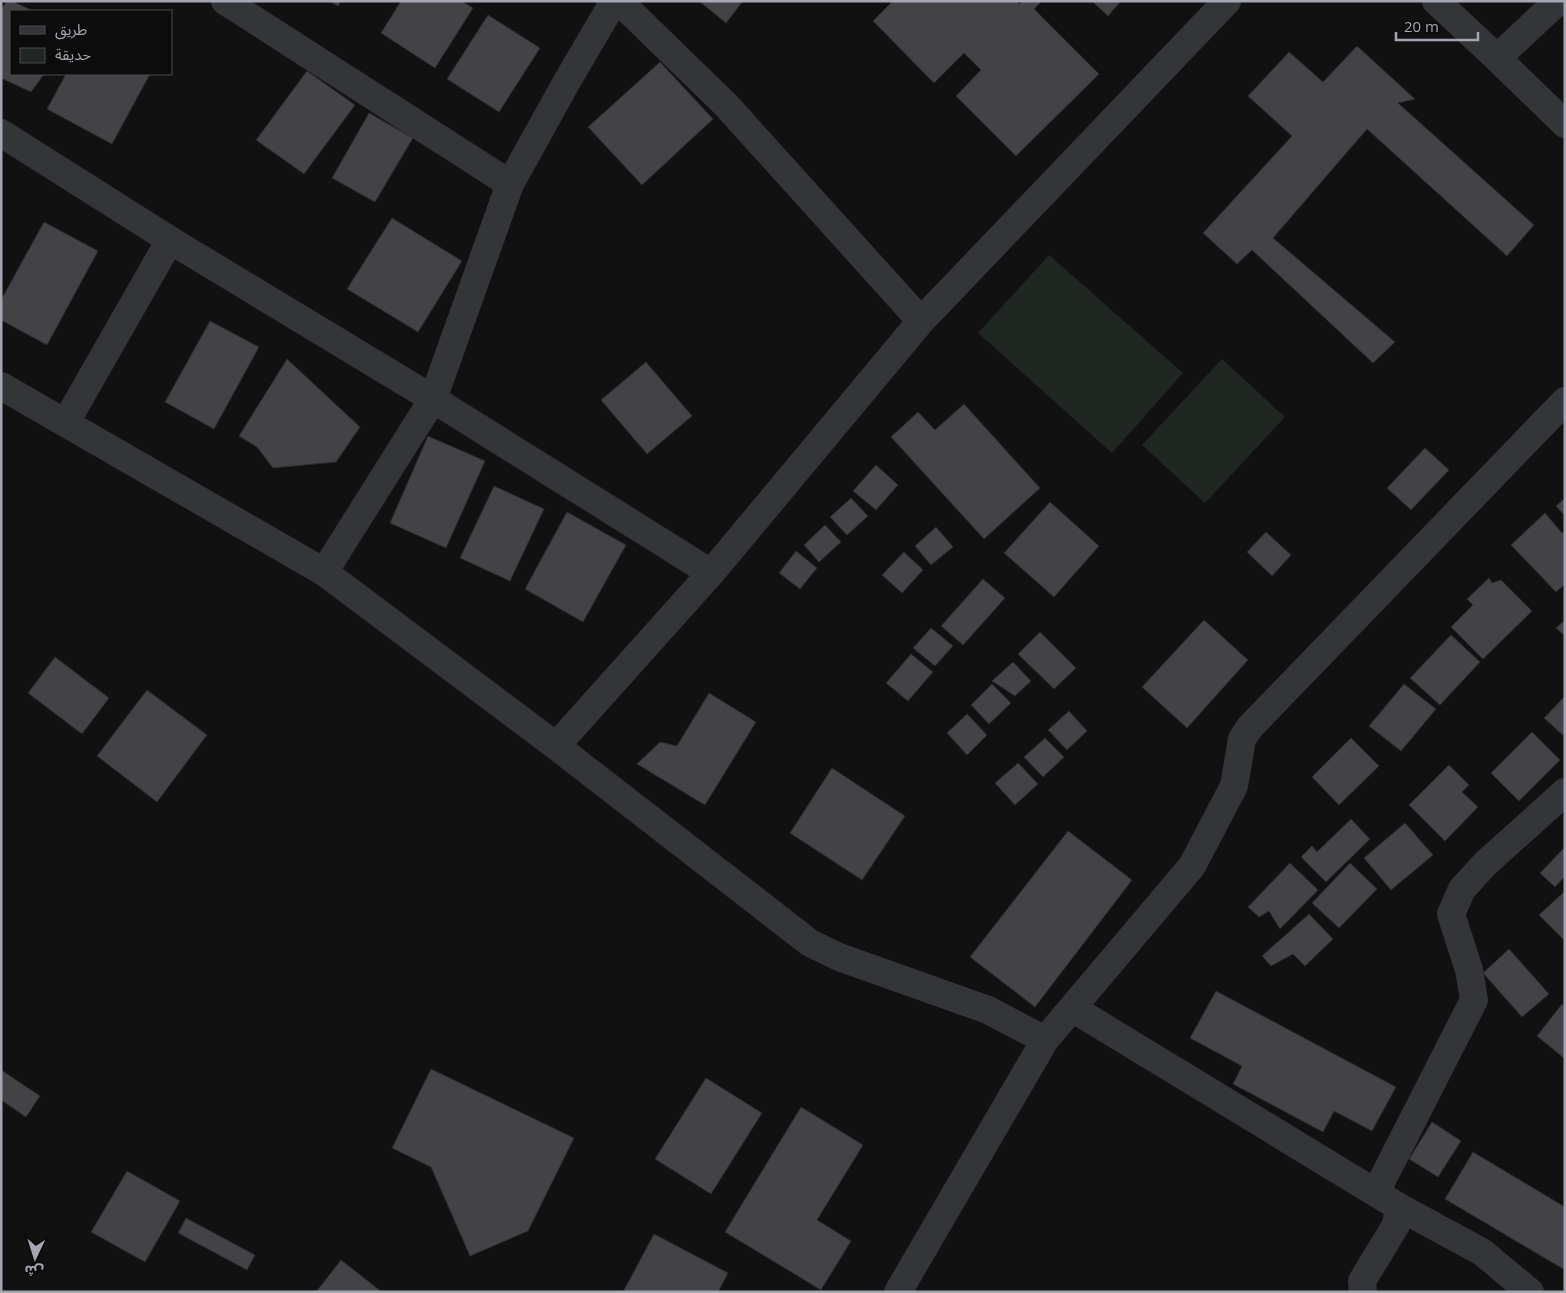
<svg xmlns="http://www.w3.org/2000/svg" width="1566" height="1293" font-family="'Open Sans','Noto Sans Arabic',sans-serif">
<style>
.green{fill:#202621}
.building{fill:#434347;stroke:#2c2b2e}
.lines{fill:none;stroke-linecap:round;stroke-linejoin:round}
.minor{stroke:#343539;stroke-width:28}
</style>
<rect width="100%" height="100%" fill="#111112"/>
<path class="green" d="M1049 255 1183 373 1112 453 978 333Z
M1222 359 1285 417 1205 503 1142 445Z"/>
<path class="building" d="M7 1H12L33 11H11V74H44L31 92 1 78V9Z
M329 1H341L338 6Z
M401 1H462L473 8 435 68 381 33Z
M699 1H743L726 23Z
M893 1H1016L1019 4 1023 1H1042L1034 9 1099 74 1016 156 956 96 981 70 964 53 934 83 873 21Z
M1092 1H1121L1108 16Z
M488 15 540 48 499 112 447 79Z
M1357 46 1415 99 1398 103 1534 225 1507 256 1367 129 1273 238 1395 342 1373 363 1252 250 1237 264 1203 233 1292 136 1248 96 1289 52 1323 82Z
M660 62 713 119 642 185 588 127Z
M307 71 355 105 304 174 256 140Z
M66 74H150L112 144 47 109Z
M369 113 413 138 375 202 332 178Z
M392 218 462 261 418 332 347 289Z
M44 222 98 251 47 345 1 320V300Z
M210 321 259 347 214 429 165 402Z
M287 359 360 427 336 462 273 468 257 447 239 436Z
M646 362 692 416 647 454 601 400Z
M964 404 1040 488 984 539 891 437 918 412 935 430Z
M428 436 485 461 446 548 390 523Z
M1425 448 1449 470 1411 510 1387 488Z
M876 465 898 485 876 510 853 491Z
M494 486 544 509 510 581 460 558Z
M851 498 868 516 847 535 830 517Z
M1565 498V516L1556 506Z
M1050 502 1099 546 1054 597 1004 553Z
M567 512 626 545 583 622 525 589Z
M1545 513 1562 533 1565 530V584L1556 592 1511 545Z
M825 525 841 542 819 562 804 545Z
M936 527 953 547 931 565 915 546Z
M1266 532 1291 555 1272 576 1247 552Z
M796 551 817 568 800 589 779 573Z
M904 552 923 570 902 593 882 575Z
M1489 578 1492 583 1501 580 1532 611 1483 659 1451 627 1473 605 1467 599Z
M983 579 1005 598 963 645 941 626Z
M1204 620 1248 660 1187 728 1142 687Z
M1565 620V636L1556 628Z
M931 628 953 646 935 666 913 648Z
M1040 632 1076 668 1054 689 1018 654Z
M1451 635 1480 662 1440 705 1410 678Z
M911 654 933 672 908 701 886 683Z
M55 657 109 698 82 734 28 693Z
M1013 662 1031 681 1015 696 992 681Z
M992 684 1011 703 989 724 971 705Z
M1404 684 1436 709 1401 751 1369 726Z
M147 690 207 735 157 802 97 756Z
M709 693 756 722 705 805 637 764 660 742 677 746Z
M1565 696V737L1544 718Z
M1069 711 1087 731 1067 750 1048 730Z
M967 714 987 735 967 755 947 733Z
M1532 732 1560 760 1519 801 1491 773Z
M1045 738 1064 757 1043 777 1024 757Z
M1351 738 1379 766 1339 805 1312 777Z
M1018 763 1038 784 1015 805 995 783Z
M1449 765 1469 785 1462 792 1478 807 1445 841 1409 805Z
M832 768 905 816 862 880 790 833Z
M1351 819 1370 839 1326 882 1301 857 1312 846 1317 852Z
M1405 823 1433 855 1391 890 1364 858Z
M1068 831 1132 880 1035 1007 970 957Z
M1565 847V876L1555 887 1540 873Z
M1290 863 1318 890 1280 929 1269 911 1259 917 1248 907Z
M1350 863 1377 889 1339 928 1312 903Z
M1565 891V941L1539 915Z
M1309 914 1333 939 1305 966 1293 954 1271 966 1262 956Z
M1509 949 1549 994 1522 1017 1483 973Z
M1216 991 1396 1087 1372 1131 1334 1111 1323 1132 1233 1084 1242 1066 1190 1038Z
M1562 1004 1565 1006V1059L1537 1036Z
M431 1069 574 1138 528 1231 470 1256 431 1167 392 1148Z
M1 1070 40 1096 26 1117 1 1100Z
M706 1078 762 1113 711 1194 655 1159Z
M801 1107 863 1145 817 1220 851 1241 821 1290 725 1232Z
M1432 1122 1461 1141 1438 1177 1409 1159Z
M1473 1152 1565 1207V1270L1445 1199Z
M127 1171 180 1201 145 1262 91 1232Z
M186 1218 255 1255 247 1270 178 1233Z
M654 1234 728 1273 718 1292H623Z
M341 1260 382 1292H316Z"/>
<g class="lines">
<path class="minor" d="M225 1 510 184
M619 1 726 105 921 321
M1436 1 1497 58 1565 124
M1497 58 1558 1
M1 133 170 240 433 399 711 573
M1 386 324 572 556 746 810 943 839 957 988 1010 1045 1040
M66 422 170 240
M324 572 433 399 510 184 566 83 614 1
M556 746 711 573 921 321 1227 1
M1072 1008 1399 1207 1396 1225 1362 1281 1363 1292
M1376 1192 1474 1000 1469 970 1451 914 1462 889 1486 863 1565 792
M1399 1207 1482 1252 1530 1292
M898 1292 1045 1040 1192 866 1234 786 1242 739 1250 727 1565 401"/>
</g>
<rect width="1566" height="1293" fill="none" stroke="#a4a6b1" stroke-width="5"/>
<rect x="10" y="10" width="162" height="65" fill="#0c0c0d" stroke="#494a4f"/>
<rect x="20" y="26" width="25" height="8" fill="#343539" stroke="#494a4f"/>
<text x="55" y="35" font-size="15" fill="#a4a6b1">طريق</text>
<rect x="20" y="48" width="25" height="15" fill="#202621" stroke="#494a4f"/>
<text x="55" y="60" font-size="15" fill="#a4a6b1">حديقة</text>
<g transform="translate(35 1258) rotate(184)" stroke="#0c0c0d" stroke-width="4" paint-order="stroke">
<path d="M0-4L9 19L0 12L-9 19Z" fill="#a4a6b1"/>
<text y="-8" font-size="14" font-weight="bold" text-anchor="middle" fill="#a4a6b1">ش</text>
</g>
<path d="M1396 32v8h82v-8" fill="none" stroke="#a4a6b1" stroke-width="2.5"/>
<text x="1404" y="32" font-size="15" fill="#a4a6b1" stroke="#0c0c0d" stroke-width="4" paint-order="stroke">20 m</text>
</svg>
